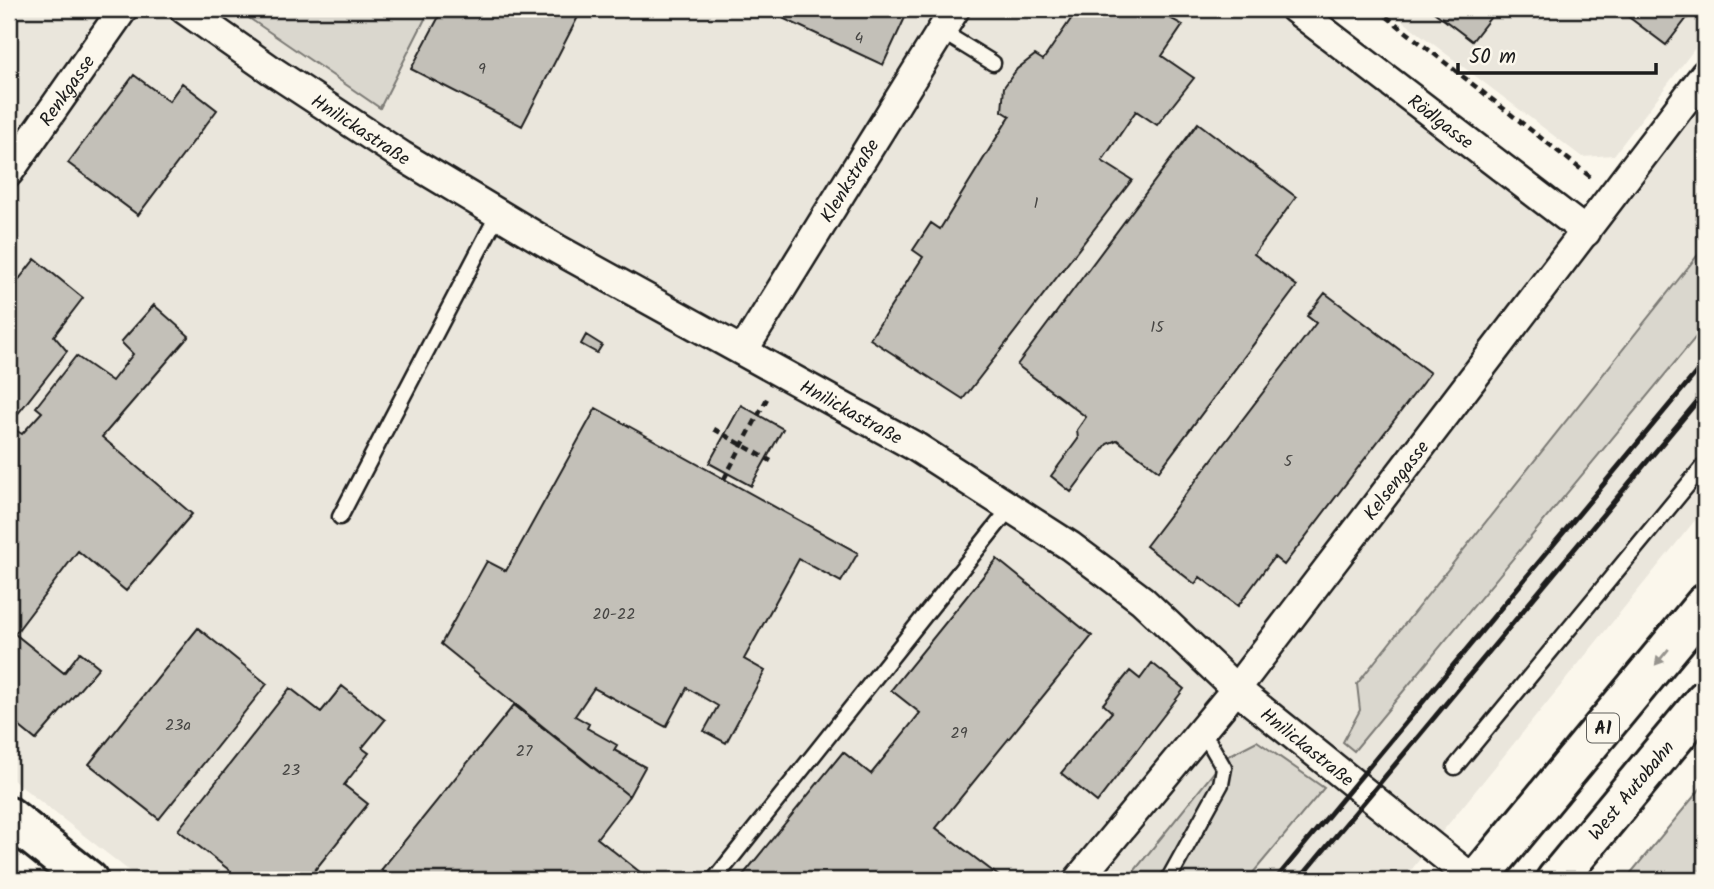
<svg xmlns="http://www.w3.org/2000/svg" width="1714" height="889" font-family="Kalam,sans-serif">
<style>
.built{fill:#eae6dc}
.green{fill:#dad7ce;stroke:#7b7a75;stroke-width:2}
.building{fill:#c3c0b8;stroke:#1c1c1c;stroke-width:2}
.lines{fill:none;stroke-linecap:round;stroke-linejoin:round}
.lane-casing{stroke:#1c1c1c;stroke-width:19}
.street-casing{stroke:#1c1c1c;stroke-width:33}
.secondary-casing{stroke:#1c1c1c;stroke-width:44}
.highway-casing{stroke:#1c1c1c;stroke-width:44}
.path{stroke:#1c1c1c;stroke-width:4.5;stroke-dasharray:7 5;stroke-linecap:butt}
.lane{stroke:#fbf7ec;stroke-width:14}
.street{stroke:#fbf7ec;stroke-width:28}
.secondary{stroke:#fbf7ec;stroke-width:38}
.highway{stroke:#fbf7ec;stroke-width:38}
.rail{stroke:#1c1c1c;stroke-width:5}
.oneway{fill:#97948e}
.labels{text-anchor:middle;stroke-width:5;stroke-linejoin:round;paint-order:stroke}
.number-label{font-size:16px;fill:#464543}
.shield{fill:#fbf7ec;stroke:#5f5e5a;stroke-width:2}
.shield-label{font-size:18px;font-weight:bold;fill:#1c1c1c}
.street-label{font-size:19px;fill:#1c1c1c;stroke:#fbf7ec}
</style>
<rect width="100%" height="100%" fill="#fbf7ec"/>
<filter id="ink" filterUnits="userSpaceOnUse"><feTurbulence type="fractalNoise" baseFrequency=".0143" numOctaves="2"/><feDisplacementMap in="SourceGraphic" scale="14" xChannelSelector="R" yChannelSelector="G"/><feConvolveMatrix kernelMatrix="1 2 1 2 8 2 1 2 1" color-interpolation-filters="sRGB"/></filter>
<g filter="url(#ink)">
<path class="built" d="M9 9H1282L1582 237 1705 84V508L1403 880H141L9 777Z
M1387 9H1705V35L1614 155 1582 157Z"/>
<path class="green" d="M236 9H430L380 108Z
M1705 246V326L1354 751 1343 742 1360 710 1357 684Z
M1257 741 1324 788 1247 880H1127L1226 757Z
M1705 783V865L1693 880H1625Z"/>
<path class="building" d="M443 9H582L522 126 411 69Z
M763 9H909L883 65Z
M1063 9H1171L1166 16 1183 25 1162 56 1194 78 1157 125 1136 111 1102 161 1132 180 963 399 870 339 923 257 913 250 931 223 940 229 1010 116 1002 111 1004 87 1017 69 1035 55 1043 60 1071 19 1061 12Z
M1430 9H1497L1472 41Z
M1618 9H1694L1666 45Z
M134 75 169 101 182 83 217 110 138 215 68 163Z
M1198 123 1296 197 1254 254 1297 286 1159 471 1117 440 1107 444 1071 492 1051 476 1078 439 1077 430 1086 417 1017 365Z
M35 259 83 298 54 336 67 351 9 425V292Z
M1325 293 1430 373 1284 565 1274 557 1238 606 1200 577 1195 584 1146 546 1316 323 1307 316Z
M154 305 189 336 102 437 192 514 126 591 78 551 15 634 64 673 80 652 99 667 36 740 9 718V542L16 532 9 527V426L22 434 42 412 36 407 76 356 112 381 133 354 121 342Z
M586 335 602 345 597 353 581 344Z
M741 405 783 429 751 486 709 463Z
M596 408 858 553 841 582 799 559 744 659 765 671 726 743 704 731 718 706 687 688 666 727 594 688 575 716 589 724 587 728 617 745 614 750 645 767 629 796 441 644 487 561 506 571Z
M997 559 1092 636 936 828 1004 880H739L843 752 871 774 920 713 891 690Z
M198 628 267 684 159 819 89 764Z
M1152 663 1184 689 1097 802 1061 773 1112 712 1103 704 1130 671 1140 679Z
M342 686 385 720 362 748 369 753 344 785 368 804 307 880H242L178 830 290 688 321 712Z
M514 705 629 796 597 838 650 880H394L381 870Z"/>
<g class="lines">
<defs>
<path id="lane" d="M941 31 993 63
M340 517 498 214
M1455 767 1705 464
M714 880 1011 507
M1168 880 1221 784 1224 768 1202 730"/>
<g id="street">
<path id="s1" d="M184 9 271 70 402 156 557 249 916 447 1070 546 1142 600 1236 689 1474 880"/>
<path id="s2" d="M1295 9 1586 232"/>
<path id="s3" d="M9 172 123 9"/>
<path id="s4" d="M743 351 955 9"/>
<path id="s5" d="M1078 880 1236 689 1705 74"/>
</g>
<path id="secondary" d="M9 817 88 880"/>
<g id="highway">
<path d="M1477 880 1705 604"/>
<path id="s6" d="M1556 880 1705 700"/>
</g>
</defs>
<use href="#lane" class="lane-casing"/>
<use href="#street" class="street-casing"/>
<use href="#secondary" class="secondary-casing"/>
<use href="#highway" class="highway-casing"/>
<path class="path" d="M1377 9 1592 178
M714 429 771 461
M724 479 769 395"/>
<use href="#lane" class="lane"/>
<use href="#street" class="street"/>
<use href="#secondary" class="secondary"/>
<use href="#highway" class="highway"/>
<path class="rail" d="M1275 880 1705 362
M1299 880 1705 392"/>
</g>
<defs><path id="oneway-solid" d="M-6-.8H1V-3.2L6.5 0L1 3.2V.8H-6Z" transform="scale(1.75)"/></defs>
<use class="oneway" href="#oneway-solid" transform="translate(1662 657) rotate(130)"/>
</g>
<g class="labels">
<g class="number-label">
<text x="859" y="43">4</text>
<text x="482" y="74">9</text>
<text x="1036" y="208">1</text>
<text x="1157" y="332">15</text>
<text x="1288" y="466">5</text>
<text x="614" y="619">20-22</text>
<text x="178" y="730">23a</text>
<text x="959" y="738">29</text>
<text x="524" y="756">27</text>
<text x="291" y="775">23</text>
</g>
<rect class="shield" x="1587" y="713.5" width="32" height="29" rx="5"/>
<g class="shield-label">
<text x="1603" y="734">A1</text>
</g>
<g class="street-label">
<text dy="7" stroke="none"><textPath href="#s3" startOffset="100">Renkgasse</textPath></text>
<text dy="7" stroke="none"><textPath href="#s2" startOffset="184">Rödlgasse</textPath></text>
<text dy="7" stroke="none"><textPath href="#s1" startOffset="214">Hnilickastraße</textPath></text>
<text dy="7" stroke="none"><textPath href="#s4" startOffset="201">Klenkstraße</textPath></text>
<text dy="7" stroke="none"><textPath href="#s1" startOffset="780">Hnilickastraße</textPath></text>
<text dy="7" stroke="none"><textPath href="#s5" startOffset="511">Kelsengasse</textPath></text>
<text dy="7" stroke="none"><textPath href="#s1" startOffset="1348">Hnilickastraße</textPath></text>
<text dy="7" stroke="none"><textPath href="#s6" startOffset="117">West Autobahn</textPath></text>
</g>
</g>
<rect width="1714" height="889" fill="none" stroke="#fbf7ec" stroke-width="35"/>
<rect x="18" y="18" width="1679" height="854" fill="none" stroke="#1c1c1c" stroke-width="2.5" filter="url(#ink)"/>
<path d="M1458 63v10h198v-10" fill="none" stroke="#1c1c1c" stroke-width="3.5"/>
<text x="1469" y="63" font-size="21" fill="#1c1c1c" stroke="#fbf7ec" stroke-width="5" paint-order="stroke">50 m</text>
</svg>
